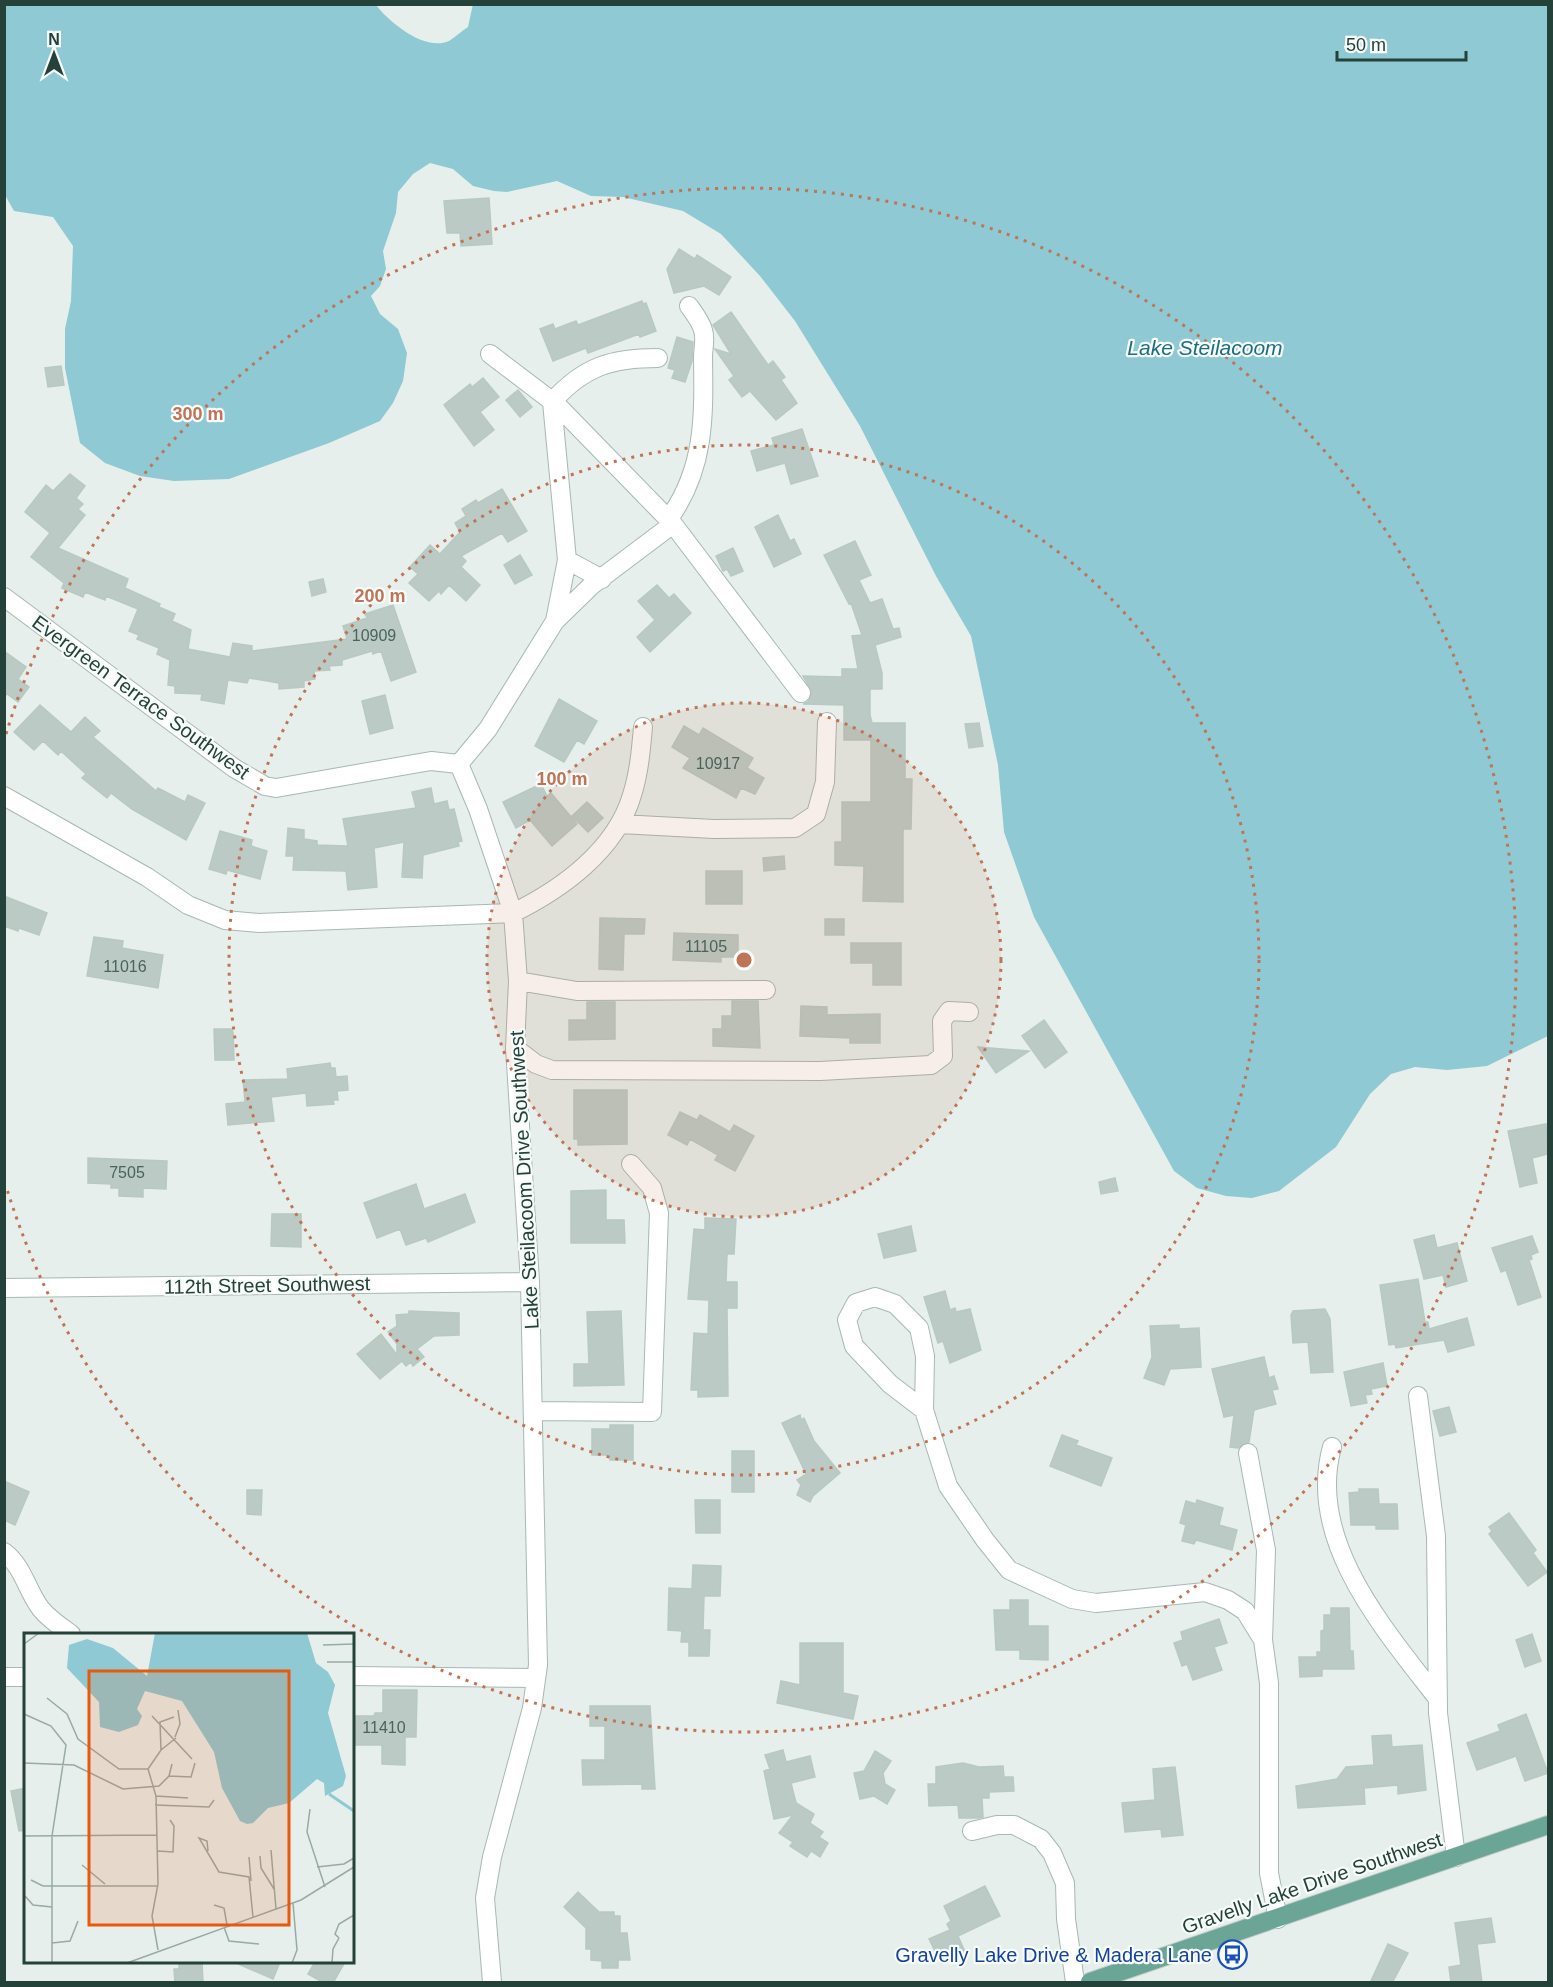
<svg xmlns="http://www.w3.org/2000/svg" width="1553" height="1987" font-family="Helvetica,sans-serif">
<style>
.water{fill:#8ec9d4}
.building{fill:#bbcac4;stroke:#b8c9c2;stroke-width:1.5}
.lines{fill:none;stroke-linecap:round;stroke-linejoin:round}
.minor-casing{stroke:#a8b8b2;stroke-width:20}
.major-casing{stroke:#c2cac8;stroke-width:20}
.minor{stroke:#fff;stroke-width:18}
.major{stroke:#6aa596;stroke-width:18}
.ring{fill:none;stroke:#c07456;stroke-width:3;stroke-dasharray:3 6}
.labels{text-anchor:middle;stroke-width:4.5;stroke-linejoin:round;paint-order:stroke}
.number-label{font-size:16px;fill:#4a645c}
.street-label{font-size:20px;fill:#24423a;stroke:#f7fbf9}
.transit-label{font-size:20px;fill:#164399;stroke:#f7fbf9;text-anchor:end}
.water-label{font-size:21px;font-style:italic;fill:#1c6f80;stroke:#f7fbf9}
.inset-river{fill:none;stroke:#8ec9d4;stroke-width:3}
.inset-road{fill:none;stroke:#98aaa4;stroke-width:1.5}
.view{fill:#e8590c;fill-opacity:0.15;stroke:#e8590c;stroke-width:3}
.inset-edge{fill:none;stroke:#24423a;stroke-width:3}
.centre{fill:#c07456;stroke:#f7fbf9;stroke-width:3}
.ring-label{font-size:18px;text-anchor:middle;font-weight:bold;fill:#c07456;stroke:#f7fbf9;stroke-width:4.5;stroke-linejoin:round;paint-order:stroke}
</style>
<rect width="100%" height="100%" fill="#e6efeb"/>
<path class="water" d="M473 4 1548 5V1036L1487 1066 1447 1070 1415 1067 1391 1074 1370 1094 1336 1147 1279 1191 1252 1198 1226 1196 1197 1188 1174 1171 1034 917 1004 832 998 765 971 636 936 576 860 426 795 321 760 276 721 234 683 211 623 197 591 196 557 181 507 192 494 191 473 186 453 169 430 163 413 174 398 192 396 213 383 251 386 269 380 286 371 296 380 314 398 329 407 353 403 381 393 403 380 421 329 443 229 479 174 481 140 476 105 463 80 443 65 368V329L71 301 73 246 53 217 14 211 5 195V5H376C389 22 425 52 449 41 455 37 462 31 468 27Z"/>
<path class="building" d="M489 198 492 244 461 246 460 233H447L444 201Z
M679 249 695 259 697 255 731 277 719 295 704 286 674 293 667 269Z
M642 301 643 304 646 303 656 331 640 337 639 334 588 353 586 348 553 361 540 329 553 324 555 329 576 321 578 325Z
M731 312 768 365 773 361 785 377 781 380 797 403 776 420 750 391 742 397 729 380 734 376 715 349 731 354 713 325Z
M677 337 693 342 692 361 685 382 672 378 675 370 668 368Z
M61 366 64 385 48 387 45 368Z
M483 378 499 397 480 412 494 430 474 446 444 405 470 384 472 387Z
M518 390 532 407 520 417 506 400Z
M802 429 818 476 791 484 785 463 757 471 751 451 774 445 772 438Z
M70 474 85 486 76 498 83 504 78 509 85 515 58 548 128 579 125 588 160 604 159 607 175 614 172 621 191 630 188 649 230 657 233 643 252 646V651L347 639 343 626 367 618 365 614 393 605 416 672 391 681 381 651 373 654 372 651 342 660V665L329 666 330 670 314 671 315 679 304 681V687L279 689V683L249 678 247 683 228 680 224 704 201 700 202 694 175 693V686L168 685 170 660 157 654 159 648 137 639 139 635 129 631 138 609 106 596 105 600 85 592 83 597 62 588 64 583 31 557 50 533 25 512 46 485 53 491Z
M502 489 527 531 508 542 502 533 461 556 466 561 461 567 480 585 466 601 449 585 441 594 439 591 429 601 409 583 418 574 410 567 430 545 440 554 460 532 455 523 466 516 462 509 476 500 478 503Z
M778 515 790 541 794 539 801 554 774 567 755 527Z
M855 541 871 575 859 580 870 603 882 599 893 629 899 628 901 637 875 645 882 673V689H870V715L872 723H905V779H912L911 829H903V902L863 901 864 866 835 865V842H842V802H871V740H844V705L803 704 808 702 812 692 803 676 842 677V669H858L852 636 862 635 851 603 849 604 824 555Z
M733 548 743 571 731 576 727 569 723 571 716 556Z
M520 555 532 575 515 584 504 565Z
M323 579 326 592 312 596 309 582Z
M657 585 669 598 674 594 691 613 650 652 637 637 655 620 638 601Z
M4 651 26 667 18 679 29 687 18 702 7 694 4 697Z
M385 695 393 728 370 734 362 701Z
M559 699 597 721 584 744 577 740 564 762 535 746Z
M40 705 71 732 85 717 100 731 93 737 156 791 158 788 185 802 188 795 205 803 186 840 132 809 111 793 107 798 82 778 86 774 61 751 58 755 43 741 34 750 14 732Z
M979 723 983 746 969 748 965 724Z
M684 726 699 735 703 728 753 758 747 768 764 778 755 794 741 788 736 798 683 768 690 758 672 747Z
M541 784 547 796 551 793 577 824 552 846 530 820 516 828 503 802Z
M431 788 434 804 447 801 449 810 454 809 462 841 458 842 459 846 423 855 422 878 402 877 404 842 374 848 377 887 348 890 346 871 293 870 294 856H286L288 828 304 830V839L317 841V845L348 846 343 819 416 808 412 792Z
M587 802 603 818 588 832 572 816Z
M220 831 252 840 251 846 267 851 260 879 227 870 226 874 209 869Z
M784 856 785 869 764 871 763 858Z
M706 871H742V904H706Z
M4 896 47 913 39 935 19 928 18 931 4 926Z
M600 918 645 919 644 934H624L623 970 599 969Z
M825 919H844V935H825Z
M674 933 738 935V957H721V962L673 960Z
M94 937 123 941 122 948 163 955 158 988 87 976Z
M851 943H901V985H873V963H851Z
M732 1001H758L760 1048 713 1046V1029H722V1016H732Z
M587 1002H615V1039L569 1040V1020H587Z
M801 1006 827 1007V1015L880 1014V1043H850V1038L800 1036Z
M1044 1020 1067 1052 1045 1068 1022 1036Z
M214 1029H231L233 1032 234 1060H215Z
M978 1047 1029 1051 996 1073Z
M330 1063 331 1068H335L336 1077 347 1076 348 1090 337 1091 338 1100H333L334 1104 307 1106 306 1093 271 1097 274 1121 228 1125 226 1104 245 1102 243 1080 288 1079 287 1069Z
M574 1090H627V1144L578 1145V1139H574Z
M680 1112 697 1120 700 1115 730 1132 734 1125 754 1136 735 1171 715 1160 718 1155 690 1139 687 1145 668 1135Z
M1546 1124 1548 1154 1532 1158 1537 1183 1520 1187 1508 1131Z
M88 1158 167 1161 166 1189 143 1188V1197L119 1196V1188H111V1184L88 1183Z
M1115 1178 1118 1191 1101 1194 1099 1182Z
M416 1184 424 1209 465 1194 475 1222 428 1242 426 1238 406 1245 400 1229 377 1238 364 1203Z
M606 1190V1220H624L625 1243H571V1191Z
M272 1214H301V1247L271 1246Z
M705 1218 736 1219 734 1254H727L726 1282H737V1308H727L728 1396 698 1397V1390H691L694 1333 708 1334 709 1300 688 1299 694 1229 705 1230Z
M911 1226 916 1251 884 1258 878 1234Z
M1434 1235 1437 1248 1457 1243 1467 1281 1446 1287 1443 1275 1424 1279 1414 1240Z
M1532 1236 1538 1252 1531 1255 1532 1259 1529 1260 1541 1297 1518 1305 1506 1270 1501 1272 1492 1248Z
M1418 1279 1425 1322H1428L1429 1329 1467 1318 1474 1345 1448 1352 1444 1340 1396 1348 1395 1344 1389 1345 1380 1285Z
M945 1291 950 1310 955 1308 956 1312 970 1309 981 1350 950 1363 943 1341 938 1343 924 1297Z
M1325 1309 1330 1319 1333 1372 1311 1373 1308 1342 1293 1343 1291 1315 1293 1311Z
M409 1311 459 1313V1335L434 1336 417 1349 424 1357 413 1366 411 1362 406 1366 402 1361 380 1379 357 1354 381 1334 397 1355V1344L388 1332 397 1326 396 1315 409 1314Z
M621 1311 624 1385 574 1386V1364H589L587 1312Z
M1179 1325V1329L1199 1328 1201 1367 1170 1369 1164 1385 1144 1378 1152 1357 1150 1326Z
M1264 1357 1269 1378 1274 1376 1278 1389 1272 1390 1276 1404 1254 1410 1249 1442 1238 1448 1230 1447 1234 1415 1224 1417 1212 1369Z
M1383 1363 1387 1386 1371 1389 1372 1394 1365 1395 1367 1403 1351 1406 1344 1372Z
M1449 1407 1456 1432 1440 1436 1433 1411Z
M800 1415 801 1420 804 1418 814 1441 840 1473 813 1496 810 1502 797 1495 801 1485 797 1480 806 1474 782 1423Z
M610 1425H633V1460H610V1455H592V1429H610Z
M1062 1435 1078 1441 1076 1445 1112 1458 1101 1486 1050 1466Z
M732 1451H754V1492H732Z
M4 1481 29 1492 15 1525 4 1520Z
M1359 1489H1378L1379 1504H1397L1398 1529H1376V1525H1351L1349 1493 1359 1492Z
M247 1490H262L261 1515 247 1514Z
M695 1500H720V1533H696Z
M1197 1500 1223 1508 1219 1525 1237 1530 1232 1550 1196 1540 1194 1544 1182 1541 1186 1525 1180 1523 1186 1501 1196 1504Z
M1509 1513 1536 1550 1533 1553 1547 1572 1528 1586 1489 1534 1492 1531 1489 1527Z
M693 1565 721 1566 720 1596H704L703 1630H710L709 1656H689V1642H681L682 1631 668 1630 669 1588 692 1589Z
M1010 1600H1028V1626H1048V1660L1020 1659V1650H996L994 1610H1010Z
M1331 1608H1349L1350 1651H1353L1354 1669H1322V1676L1300 1677 1299 1657H1317V1652H1321V1631L1324 1630V1615H1331Z
M1219 1619 1227 1643 1214 1647 1222 1670 1193 1680 1187 1664 1182 1666 1174 1643 1183 1640 1181 1632Z
M1532 1634 1541 1661 1525 1667 1516 1640Z
M800 1643H843V1693L858 1696 853 1719 777 1703 781 1681 800 1685Z
M383 1690H417L416 1737H405V1765L382 1764V1745H352V1716H374L375 1713H383Z
M590 1706H650L655 1789H642V1784L583 1785 582 1760H605V1726H590Z
M1526 1714 1548 1773 1525 1781 1516 1756 1477 1770 1467 1743 1500 1731 1498 1725Z
M1391 1735 1392 1747 1422 1745 1426 1790 1398 1794V1785L1364 1788 1365 1804 1298 1808 1296 1786 1337 1779 1346 1767 1374 1765 1372 1736Z
M783 1750 786 1762 810 1756 815 1777 791 1783 796 1803 814 1814 810 1823 823 1832 819 1837 828 1843 820 1857 811 1851 807 1857 790 1846 793 1842 779 1833 793 1815 774 1819 764 1771 770 1769 765 1755Z
M875 1751 891 1761 883 1773 885 1784 895 1790 887 1804 874 1796 860 1799 854 1773 864 1771Z
M963 1763 979 1767 1003 1766 1004 1777H1013L1014 1791 989 1792V1798H982L983 1817 979 1818H959L958 1805 929 1806 928 1784H936V1767Z
M1175 1767 1183 1835 1162 1837 1161 1829 1125 1832 1122 1803 1155 1800 1153 1769Z
M26 1788V1830L19 1831 11 1791Z
M985 1886 1000 1916 958 1936 965 1952 941 1963 929 1939 950 1930 947 1924 951 1921 944 1906Z
M578 1892 599 1912H614V1916H620V1933H627L630 1960H618V1968H602V1961L591 1960V1949H586V1928L564 1907Z
M1491 1918 1495 1942 1477 1944 1482 1983H1451L1449 1967 1461 1965 1455 1923Z
M1388 1944 1408 1953 1392 1983H1370Z
M179 1962H202L203 1983H175L174 1969H179Z
M234 1962H280L273 1979Z
M315 1962H345L333 1983H324L308 1974Z"/>
<g class="lines">
<defs>
<path id="minor" d="M490 354 557 405 673 524 801 693
M668 520C705 469 704 418 703 357 703 348 706 339 703 330 701 322 694 313 689 306
M567 560 602 579
M4 597 234 768 265 786 276 788 431 761 459 764
M555 621 567 560 552 402C584 366 612 358 658 358
M459 764 478 809 513 913 518 981 515 1048 530 1282 538 1665 532 1708 492 1857 485 1898 492 1982
M459 764 488 729 555 621 592 585 673 524
M4 796 147 877 188 905 225 920 259 923 513 913C562 889 616 850 632 795 639 773 641 750 643 727
M620 824 714 829 795 828 816 814 825 782 827 722
M518 981 577 991 766 990
M515 1048 536 1064 552 1070 820 1071 931 1065 943 1056 942 1021 949 1011 969 1012
M4 1288 530 1282
M1418 1396 1436 1536 1438 1713 1456 1857
M924 1410 925 1356 919 1328 895 1304 875 1297 856 1303 847 1320 854 1346 890 1384 924 1410 948 1486 985 1540 1009 1570 1072 1599 1096 1603 1205 1592 1228 1600 1245 1611 1263 1640 1269 1683V1873L1278 1919
M533 1411 652 1412 659 1213 652 1188 631 1164
M1332 1447C1306 1541 1385 1630 1438 1699
M1248 1453 1266 1550 1263 1640
M4 1552C23 1566 27 1591 41 1609 49 1619 61 1627 71 1634
M352 1676 535 1678
M4 1677H26
M972 1831 997 1825H1014L1041 1839 1052 1853 1065 1883 1066 1919 1075 1982"/>
<path id="major" d="M1090 1982 1548 1825"/>
</defs>
<use href="#minor" class="minor-casing"/>
<use href="#major" class="major-casing"/>
<use href="#minor" class="minor"/>
<use href="#major" class="major"/>
</g>
<circle cx="744" cy="960" r="257" fill="#c07456" fill-opacity=".12"/>
<g class="ring">
<circle cx="744" cy="960" r="257"/>
<circle cx="744" cy="960" r="515"/>
<path d="M6 734A772 772 0 1 1 6 1186"/>
</g>
<defs>
<symbol id="bus-ring" viewBox="-11 -11 22 22"><circle r="9.5" fill="#f7fbf9" stroke="#1a4fb4" stroke-width="1.5"/><path d="M-5-6H5V4H4V6H2V4H-2V6H-4V4H-5ZM-3.5-4V0h7V-4ZM-3.5 1.2v1.5H-2V1.2ZM2 1.2v1.5H3.5V1.2Z" fill="#1a4fb4"/></symbol>
</defs>
<g fill-rule="evenodd">
<use href="#bus-ring" x="1216" y="1938" width="33" height="33"/>
</g>
<g class="labels">
<g class="number-label">
<text x="374" y="641">10909</text>
<text x="718" y="769">10917</text>
<text x="706" y="952">11105</text>
<text x="125" y="972">11016</text>
<text x="127" y="1178">7505</text>
<text x="384" y="1733">11410</text>
</g>
<g class="street-label">
<text transform="translate(141 697) rotate(36)" y="7">Evergreen Terrace Southwest</text>
<text transform="translate(524 1180) rotate(-93)" y="7">Lake Steilacoom Drive Southwest</text>
<text transform="translate(267 1285) rotate(-1)" y="7">112th Street Southwest</text>
<text transform="translate(1312 1883) rotate(-19)" y="7">Gravelly Lake Drive Southwest</text>
</g>
<g class="transit-label">
<text x="1212" y="1962">Gravelly Lake Drive &amp; Madera Lane</text>
</g>
<g class="water-label">
<text x="1205" y="355">Lake Steilacoom</text>
</g>
</g>
<g transform="translate(24 1633)">
<rect width="330" height="330" fill="#e6efeb"/>
<path d="M131 0H283L292 30 304 39 311 52 304 80 322 143 319 153 301 163 300 150 293 146 265 170 244 175 229 190 223 191 216 188 198 155 190 119 158 68 121 58 113 76 118 83 114 92 95 99 76 94 75 69 43 35 45 12 63 6 89 15 123 43Z" fill="#8ec9d4"/>
<path class="inset-river" d="M305 161 330 178"/>
<path class="inset-road" d="M0 11 15 0M299 12 330 11M303 29H330M23 65 43 81 54 106 95 136H124M0 81 27 93 42 112 28 203V330M128 83 168 126M151 104 156 91 154 77M137 117 136 89 150 84M0 130 50 132 99 156 135 153 145 143 148 131M124 136 132 163 134 251 128 283 134 317M124 136 137 117 152 105M145 143 167 144 171 130M132 163 164 165M131 172 185 174 190 167M286 176 283 199 301 254M0 203 133 202M247 217 252 276M134 218 149 219 150 193 146 187M184 218 183 208 175 205 195 239 225 244 229 284M236 223 237 235 250 256M225 224 227 248M58 232 81 251M293 234 320 231 330 225M7 247 19 253H134M1 263 9 272 28 274M190 272 200 275 203 292M200 294 205 308 235 311M315 305 311 301 315 291 330 282M28 310 46 308 54 288M103 330 277 267 330 234M268 330 273 317 269 270M308 330 309 316 315 305"/>
<path class="view" d="M65 38H265V292H65Z"/>
<rect width="330" height="330" class="inset-edge"/>
</g>
<circle cx="744" cy="960" r="9" class="centre"/>
<g class="ring-label">
<text x="198" y="420">300 m</text>
<text x="380" y="602">200 m</text>
<text x="562" y="785">100 m</text>
</g>
<rect width="1553" height="1987" fill="none" stroke="#24423a" stroke-width="12"/>
<g transform="translate(54 54)" stroke="#f7fbf9" stroke-width="4.5" paint-order="stroke">
<path d="M0-4.5L10 22L0 15L-10 22Z" fill="#24423a"/>
<text y="-9" font-size="16" font-weight="bold" text-anchor="middle" fill="#24423a">N</text>
</g>
<path d="M1337 51v9h129v-9" fill="none" stroke="#24423a" stroke-width="3"/>
<text x="1346" y="51" font-size="18" fill="#24423a" stroke="#f7fbf9" stroke-width="4.5" paint-order="stroke">50 m</text>
</svg>
